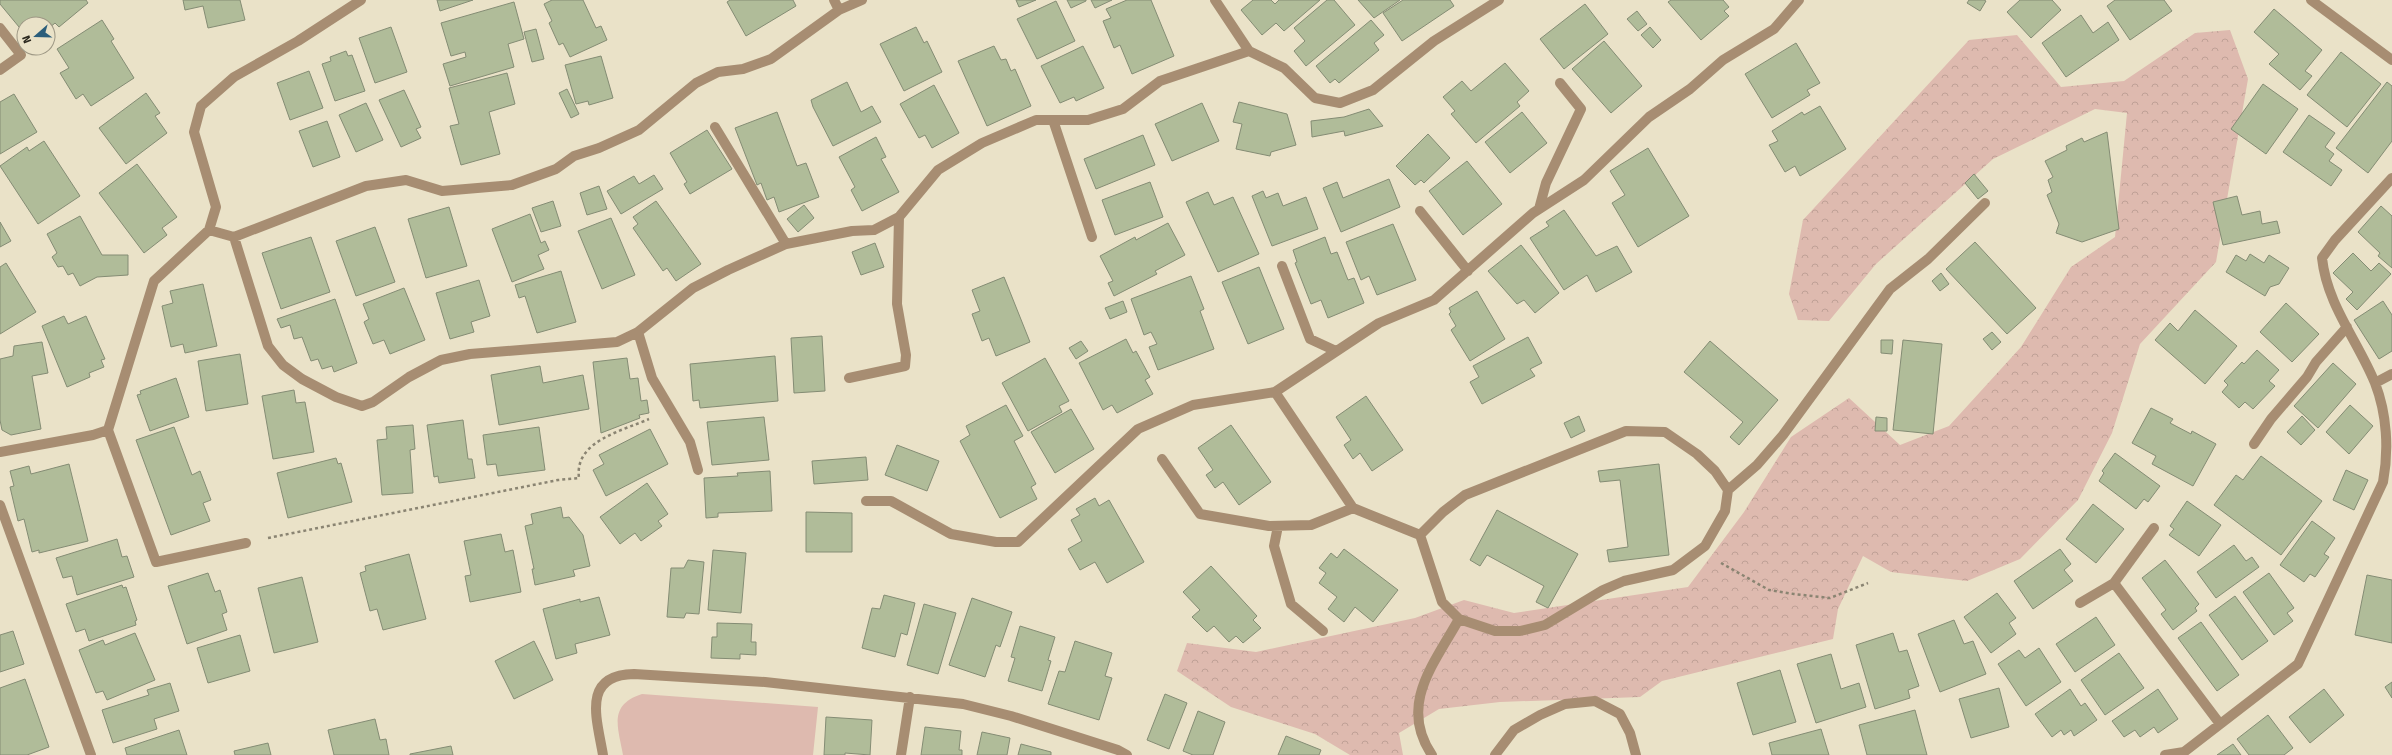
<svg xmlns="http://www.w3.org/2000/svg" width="2392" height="755" font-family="'Fira Sans',sans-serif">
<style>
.green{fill:#debaaf}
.forest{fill:url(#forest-crowns)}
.building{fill:#b0bc99;stroke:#848c74}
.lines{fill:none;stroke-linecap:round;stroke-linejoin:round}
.path{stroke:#8a8472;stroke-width:2.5;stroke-dasharray:3 3;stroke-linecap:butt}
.minor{stroke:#a78d72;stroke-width:10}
</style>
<defs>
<pattern id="forest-crowns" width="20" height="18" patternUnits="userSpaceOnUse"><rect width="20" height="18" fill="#debaaf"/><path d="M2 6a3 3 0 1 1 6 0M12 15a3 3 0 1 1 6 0" fill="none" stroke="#bfa096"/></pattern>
</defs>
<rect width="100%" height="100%" fill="#eae2c8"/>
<path class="green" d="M642 694 818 707 813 755H623C618 727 608 705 642 694Z"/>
<path class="forest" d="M2230 30 2248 79 2216 262 2140 344 2112 433 2078 500 2020 559 1967 581 1891 572 1863 556 1838 609 1833 639 1662 681 1640 697 1500 702 1439 709 1399 733 1403 755H1350L1315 734 1231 707 1177 671 1187 643 1256 652 1415 618 1464 600 1514 613 1688 587 1744 512 1791 437 1849 398 1900 445 1949 426 2021 347 2071 267 2115 237 2127 113 2095 109 1993 159 1876 264 1829 321 1798 320 1789 294 1803 220 1969 40 2017 35 2061 87 2124 81 2195 33Z"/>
<path class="building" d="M0 0H86L88 3 59 27 55 23 48 29V24H24V33L0 4Z
M183 0H240L245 20 208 28 203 6 185 10Z
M437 0H473L440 11Z
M552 0H583L596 28 601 26 607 40 570 57 563 43 559 45 549 23 552 21 544 4Z
M730 0H793L796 6 746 36 727 2Z
M1016 0H1036L1019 7Z
M1067 0H1086V1L1071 8Z
M1091 0H1112L1095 8Z
M1127 0H1151L1174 56 1132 74 1120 45 1114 48 1103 21 1111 18 1106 9Z
M1253 0H1271L1275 4 1279 0H1320L1284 31 1276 23 1262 35 1241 10Z
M1327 0H1334L1355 25 1306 66 1294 51 1305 41 1294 28Z
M1358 0H1400L1374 18Z
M1403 0H1450L1454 6 1402 41 1383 13Z
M1671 0H1723L1729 7 1724 11 1729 16 1701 40 1668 2Z
M1969 0H1984L1986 1 1980 11 1967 3Z
M2020 0H2052L2061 10 2031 38 2007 12Z
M2115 0H2164L2172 11 2130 40 2107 6Z
M1056 1 1075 41 1037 59 1017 19Z
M514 2 524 39 508 44 514 67 450 86 443 64 466 57 465 52 451 56 441 23Z
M1585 4 1608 34 1564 69 1540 39Z
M2274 9 2322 50 2305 71 2312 76 2300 90 2269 64 2279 54 2254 32Z
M1637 11 1647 24 1638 31 1627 19Z
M2081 15 2093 33 2108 22 2119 40 2066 77 2042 43Z
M102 20 114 39 111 41 134 78 91 106 83 94 76 99 60 73 69 68 57 49Z
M1371 20 1384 35 1374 43 1379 50 1339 83 1335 79 1330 83 1316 66Z
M391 27 407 72 375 83 359 38Z
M916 27 924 43 927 41 942 72 904 91 880 44Z
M1650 27 1661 40 1653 48 1641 35Z
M536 29 544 59 532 62 524 32Z
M1604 41 1642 86 1611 113 1572 69Z
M1796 43 1820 83 1807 90 1810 95 1772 118 1745 74Z
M994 46 1001 60 1006 59 1011 71 1015 69 1031 106 987 126 958 61Z
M1083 46 1104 88 1076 101 1074 97 1060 103 1041 66Z
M346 51 348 56 352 55 365 91 335 101 322 64 331 61 330 57Z
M2341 52 2381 84 2347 127 2307 95Z
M601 56 613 98 589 105 588 101 576 104 565 65Z
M1505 63 1529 91 1517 102 1520 106 1476 143 1451 114 1455 111 1443 97 1462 81 1471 91Z
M309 71 323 108 290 120 277 83Z
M507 73 515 104 489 112 500 154 461 165 450 126 459 124 449 88Z
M847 82 861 112 872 106 881 122 833 146 813 107 811 100Z
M2387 82 2392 86V141L2368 173 2336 148Z
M2263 84 2298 109 2266 154 2231 129Z
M934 85 959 133 932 148 925 135 919 138 900 104Z
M567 89 579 114 571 118 559 93Z
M404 90 421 127 416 129 421 138 401 147 379 100Z
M146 93 160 113 155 116 167 133 126 164 99 128Z
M14 94 37 132 0 154V102Z
M1239 102 1287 114 1296 145 1271 152 1270 156 1236 149 1242 124 1233 122Z
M366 103 383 140 356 152 339 115Z
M1202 103 1219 141 1172 161 1155 124Z
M1820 106 1846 149 1800 176 1795 166 1785 172 1769 145 1778 141 1772 131 1802 112 1804 115Z
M1369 109 1383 126 1345 136 1344 131 1312 137 1311 121 1344 117Z
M777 112 797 166 806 163 819 197 779 212 774 197 767 200 761 183 757 185 735 128Z
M1522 112 1547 143 1510 173 1485 142Z
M2309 115 2335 133 2325 147 2334 154 2329 161 2342 170 2331 186 2283 152Z
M327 121 340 157 313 167 299 131Z
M707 130 732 169 690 194 684 184 687 182 670 153Z
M2107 132 2119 229 2082 242 2056 233 2059 224 2047 195 2052 192 2048 180 2053 177 2045 161 2067 150 2066 146 2082 138 2084 142Z
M1428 134 1450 158 1424 183 1421 180 1415 185 1396 166Z
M1143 135 1155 165 1096 189 1084 159Z
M876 137 886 157 881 159 899 192 862 211 851 190 855 187 839 157Z
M44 141 80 196 38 224 0 166 27 147 29 151Z
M1648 148 1689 216 1638 247 1612 203 1625 195 1610 171Z
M1467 161 1502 204 1463 235 1429 191Z
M137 164 177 217 162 228 167 235 144 253 99 193Z
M1974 174 1988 191 1978 199 1965 183Z
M654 175 663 189 621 214 607 191 634 176 639 184Z
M1389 179 1400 207 1341 232 1323 188 1337 182 1343 198Z
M1150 182 1163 217 1115 235 1102 200Z
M599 186 607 209 587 215 580 193Z
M1263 191 1266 198 1278 193 1283 206 1306 197 1318 229 1272 246 1252 196Z
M1208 192 1214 205 1233 197 1259 254 1218 272 1186 202Z
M2237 196 2242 215 2260 211 2262 224 2277 221 2280 233 2223 245 2213 202Z
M553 201 561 226 541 232 532 208Z
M656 201 701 264 676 281 667 268 663 271 633 228 638 224 633 217Z
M804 205 814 218 798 232 787 219Z
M2381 206 2392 216V268L2378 256 2380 253 2358 232Z
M449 207 467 266 426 278 408 219Z
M1564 210 1596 256 1617 246 1632 272 1596 292 1587 275 1564 290 1530 238 1549 226 1546 222Z
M530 214 541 243 545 241 549 250 538 255 544 269 512 282 492 229Z
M80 216 102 255H128V275L97 277 80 286 73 273 68 275 63 266 58 267 52 257 57 253 47 234Z
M611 218 635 275 602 289 578 231Z
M0 222 11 241 0 247Z
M1168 223 1185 255 1155 271 1157 274 1114 296 1108 283 1113 281 1100 256 1135 237 1136 240Z
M1393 224 1416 280 1377 295 1369 276 1361 280 1346 242Z
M375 227 395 282 356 296 336 241Z
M311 237 330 292 281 309 262 253Z
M1325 237 1331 254 1337 252 1348 280 1354 278 1364 303 1328 318 1321 300 1311 304 1295 263 1297 262 1293 250Z
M1975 242 2036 308 2007 334 1946 269Z
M875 243 884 267 861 275 852 252Z
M1521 245 1559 293 1535 313 1524 300 1517 304 1488 271Z
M2353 253 2371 271 2379 263 2391 274 2357 310 2346 299 2353 292 2333 273Z
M2250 254 2264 263 2269 255 2289 268 2279 284 2270 287 2265 296 2226 272 2236 255 2246 261Z
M6 263 36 312 0 334V267Z
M1259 267 1284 329 1248 344 1222 282Z
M561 271 576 322 537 333 525 296 519 298 515 285Z
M1941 273 1949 284 1940 291 1932 281Z
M1191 276 1204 309 1200 311 1214 349 1158 370 1149 347 1157 344 1151 332 1144 335 1131 299Z
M1004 277 1030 342 996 356 989 338 982 341 972 314 980 311 972 290Z
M479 280 490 316 471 322 474 332 450 339 436 293Z
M203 284 217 346 185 353 183 344 171 347 162 306 173 303 170 291Z
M404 288 425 340 390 354 384 340 373 344 364 322 369 319 363 304Z
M1477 291 1505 339 1470 361 1451 330 1456 326 1449 314 1451 312 1449 308Z
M335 299 357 363 334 372 332 366 322 369 318 359 311 361 302 337 294 339 290 325 281 328 277 319Z
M1123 301 1127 312 1110 319 1105 308Z
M2383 301 2392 315V351L2379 359 2354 320Z
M2286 303 2319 334 2292 362 2260 332Z
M2195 310 2237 346 2205 384 2155 340 2170 323 2178 331Z
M64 316 68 324 86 316 105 359 101 360 104 367 89 373 90 377 67 387 42 326Z
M1992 332 2001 342 1992 350 1983 339Z
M822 336 825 391 794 393 791 338Z
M1528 337 1542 363 1530 369 1535 376 1482 404 1470 382 1479 377 1473 366Z
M1126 339 1133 353 1136 351 1150 377 1145 380 1153 394 1117 413 1112 405 1103 410 1079 363Z
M1881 340H1893L1892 354 1881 353Z
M1903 340 1942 344 1933 434 1893 430Z
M1081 341 1088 351 1076 359 1069 348Z
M1710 341 1778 400 1739 445 1730 437 1743 422 1684 372Z
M42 342 48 373 32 376 41 429 11 435 2 430 0 420V359L13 356 14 346Z
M2257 350 2279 370 2269 381 2275 386 2253 409 2245 402 2239 408 2222 392 2228 385 2224 381 2242 362 2244 364Z
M240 354 248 404 206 411 198 361Z
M775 356 778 401 700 408 699 400 693 401 690 364Z
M627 358 630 379 638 378 641 401 647 400 649 413 639 415 640 418 601 433 593 362Z
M1045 358 1069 401 1059 406 1062 412 1028 431 1002 383Z
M2333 363 2356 384 2318 428 2294 406Z
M540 366 543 383 583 375 589 409 499 425 491 375Z
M176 378 189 417 150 431 137 395 141 394 140 391Z
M294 390 296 403 305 402 314 452 273 459 262 396Z
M1366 396 1403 450 1372 471 1360 453 1353 459 1344 445 1351 440 1336 417Z
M1006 405 1023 436 1014 441 1036 484 1031 487 1037 499 1000 518 960 441 970 435 966 426Z
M2350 405 2373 426 2349 454 2326 432Z
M2151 408 2173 419 2170 423 2191 434 2192 431 2216 444 2193 486 2152 464 2156 456 2132 443Z
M1071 409 1094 449 1055 473 1031 432Z
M1579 416 1585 431 1571 438 1564 423Z
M2302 416 2315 430 2301 445 2287 432Z
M764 417 769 460 712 465 707 422Z
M1876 417 1887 418V431H1875Z
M463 420 468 459H472L475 478 439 483 438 476 434 477 427 425Z
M413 425 415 449 410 450 413 493 382 495 377 440 387 439 386 427Z
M1231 425 1271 482 1239 505 1223 482 1215 488 1206 475 1213 470 1198 448Z
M174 427 192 475 200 471 211 500 203 503 210 521 171 535 136 440Z
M539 427 545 470 498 476 496 464 487 465 483 435Z
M650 429 668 464 606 496 593 470 604 464 599 455Z
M897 445 939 461 927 491 885 475Z
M2115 453 2160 486 2148 502 2144 499 2136 509 2099 481 2104 473 2102 471Z
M2261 456 2322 501 2281 555 2214 505 2236 475 2243 480Z
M866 457 868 480 814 484 812 461Z
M336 458 338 464 341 463 352 502 288 518 277 473Z
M69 464 88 541 39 553V550L32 552 24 519 18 521 10 487 14 486 10 471 29 466 31 474Z
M1659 464 1669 555 1609 562 1607 550 1628 547 1620 480 1600 482 1598 471Z
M2346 470 2368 480 2354 510 2333 500Z
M770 471 772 511 718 513V517L706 518 704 478 738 476 737 473Z
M647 483 668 514 658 521 662 526 641 541 635 533 620 544 600 517Z
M1095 498 1099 506 1109 500 1144 562 1107 583 1095 562 1080 570 1068 549 1082 541 1071 520 1080 515 1076 509Z
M2187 501 2221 525 2199 556 2169 535 2174 529 2170 526Z
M2093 504 2124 529 2096 563 2066 539Z
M561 507 563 518 569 517 583 535 590 566 573 570 575 576 535 585 532 569H534L525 526 533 524 531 514Z
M1497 510 1578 554 1548 608 1536 602 1544 586 1487 555 1480 566 1470 560Z
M806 512 852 513V552H806Z
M2312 521 2335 538 2324 554 2329 557 2315 577 2310 574 2304 582 2280 565Z
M501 534 505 552 513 550 521 592 470 602 465 576 471 575 464 541Z
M117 539 122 557 127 556 134 577 77 595 72 576 63 578 56 558Z
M2234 545 2246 561 2252 557 2259 567 2216 598 2197 572Z
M1344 549 1398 590 1373 622 1355 607 1344 622 1328 609 1337 597 1319 583 1326 573 1319 568 1331 553 1337 558Z
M2060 549 2071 564 2064 570 2073 581 2033 609 2014 581Z
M713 550 746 553 741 613 708 610Z
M409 554 426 619 383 630 377 609 370 611 360 573 366 571 365 566Z
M688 560 704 562 699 614 686 613 684 618 667 617 671 568H684Z
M2165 560 2199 604 2195 608 2197 611 2173 630 2161 614 2166 610 2142 578Z
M1211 566 1257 616 1253 620 1261 628 1243 643 1236 636 1229 642 1214 626 1207 632 1192 617 1200 610 1183 592Z
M208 573 215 592 220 590 227 612 222 614 227 630 187 644 168 586Z
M2269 573 2294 608 2287 613 2293 621 2274 635 2243 592Z
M2367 575 2392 580V643L2355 635Z
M302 577 318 642 274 653 258 588Z
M122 585 123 588 126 587 137 620 135 621 136 625 89 641 85 629 76 632 66 604Z
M1997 593 2016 618 2009 623 2016 634 1991 653 1964 617Z
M884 595 915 603 907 635 901 633 895 657 862 648 872 608 880 609Z
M2235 596 2268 641 2242 660 2209 615Z
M599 597 610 635 575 644 577 653 556 659 543 609 580 599V602Z
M972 598 1012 612 1000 647 996 645 985 677 949 665Z
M924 604 956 613 938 674 907 665Z
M2096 617 2115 645 2075 672 2056 644Z
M1954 620 1964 644 1973 641 1986 674 1940 692 1918 634Z
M2201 622 2239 675 2217 691 2178 638Z
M717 623 752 624 751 642H756V655L740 654V659L711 658 712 637H717Z
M1020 626 1055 637 1048 660 1051 661 1042 691 1008 681 1015 658 1011 657Z
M13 631 24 664 0 672V635Z
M135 633 155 680 107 700 103 691 96 693 79 650 103 640 105 645Z
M1893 633 1899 652 1907 650 1919 686 1908 690 1910 698 1875 709 1856 645Z
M240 635 250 671 208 683 197 648Z
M534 641 553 680 514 699 495 661Z
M1075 641 1112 653 1105 676 1112 678 1099 720 1048 704 1059 671 1065 672Z
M2039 648 2061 682 2026 706 1998 664 2019 650 2025 658Z
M2119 653 2144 688 2105 715 2081 680Z
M1831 654 1841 689 1859 683 1866 707 1816 723 1797 664Z
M1780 670 1796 722 1753 735 1737 683Z
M25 679 49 747 27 755H0V688Z
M2392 682V698L2385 687Z
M170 683 179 711 154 719 157 729 113 743 102 710 149 695 147 690Z
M1999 688 2009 727 1971 738 1959 699Z
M2070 689 2081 706 2085 703 2097 720 2074 736 2071 730 2064 735 2061 730 2052 737 2035 714Z
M2158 689 2178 719 2158 733 2154 727 2140 737 2135 730 2124 737 2112 721Z
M2324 689 2344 715 2310 743 2289 717Z
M1165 694 1187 703 1169 749 1147 740Z
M1915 710 1927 755H1867L1859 725Z
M1198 711 1225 722 1213 755H1193L1183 751Z
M2268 715 2293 748 2284 755H2249L2237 739Z
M826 717 872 720 870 755 845 753V755H824Z
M375 719 380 740 386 739 389 755H334L328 730Z
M925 727 961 731 959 750H962V755H921Z
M1821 729 1829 755H1772L1769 743Z
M179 730 187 755H127L125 748Z
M982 732 1010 738 1007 755H977Z
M1286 736 1321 750 1319 755H1278Z
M268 743 271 755H235L234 751Z
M1021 744 1051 752V755H1018Z
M2233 744 2241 755H2217Z
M451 746 453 755H410V754Z"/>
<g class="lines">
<path class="path" d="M268 538 558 480 579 478C574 441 622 431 649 419
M1721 563 1769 590 1794 594 1830 598 1868 583"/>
<path class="minor" d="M834 0 839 10
M1215 0 1249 51 1284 68 1315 98 1340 103 1373 90 1434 41 1499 0
M2311 0 2392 60
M0 28 21 55 0 70
M1053 120 1092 237
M715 127 786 244
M1539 209 1546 183 1581 109 1560 83
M1420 211 1468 271
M209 230 234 237 366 186 406 180 442 191 512 185 556 169 574 156 599 148 639 130 696 83 718 72 743 69 771 59 839 10 862 0
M234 237 268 346 283 365 302 379 336 397 362 406 373 402 409 377 441 360 470 354 617 342 638 332 693 288 728 270 786 244 852 231 874 230 899 217 938 170 982 143 1036 120H1088L1123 109 1160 81 1249 51
M1282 266 1310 339 1336 351
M638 332 652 378 690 442 698 470
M849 378 905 366 906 355 897 304 899 217
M2375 383 2392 374
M1275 392 1353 508 1420 535 1442 602 1459 619C1434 664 1398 705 1432 755
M108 430 156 562 246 543
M2254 444 2271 419 2307 377 2316 362 2347 327
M0 452 93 435 108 430 154 281 209 230 216 207 194 132 201 106 234 77 298 41 361 0
M1162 459 1200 514 1269 526 1311 525 1353 508
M866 501H891L951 534 996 542H1018L1138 429 1193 405 1275 392 1379 323 1434 300 1533 213 1584 180 1649 117 1690 89 1723 60 1774 29 1799 0
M0 505 91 755
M1278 526 1274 546 1291 604 1323 631
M1420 535 1443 512 1465 495 1626 431 1665 432 1697 454 1715 471 1728 490
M2114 583 2220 724
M2080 603 2114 583 2154 528
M1459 619 1495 631H1520L1545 625 1603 590 1624 581 1673 570 1705 546 1725 511 1728 490 1757 465 1783 435 1890 289 1928 259 1985 203
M603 755C597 719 581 675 634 674L765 682 963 704 1011 716 1118 750 1127 755
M901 755 910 697
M1495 755 1514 730 1540 715 1565 704 1595 701 1620 714 1630 733 1636 755
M2165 755 2184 752 2298 664 2383 482C2389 450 2387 414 2375 383 2358 341 2327 305 2322 258L2335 240 2392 178"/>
</g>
<g transform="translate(36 36) rotate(250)"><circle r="19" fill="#eae2c8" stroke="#9d9784"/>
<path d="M0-3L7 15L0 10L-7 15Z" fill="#2b5e7b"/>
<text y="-6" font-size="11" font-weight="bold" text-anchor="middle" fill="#2a271d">N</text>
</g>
</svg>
